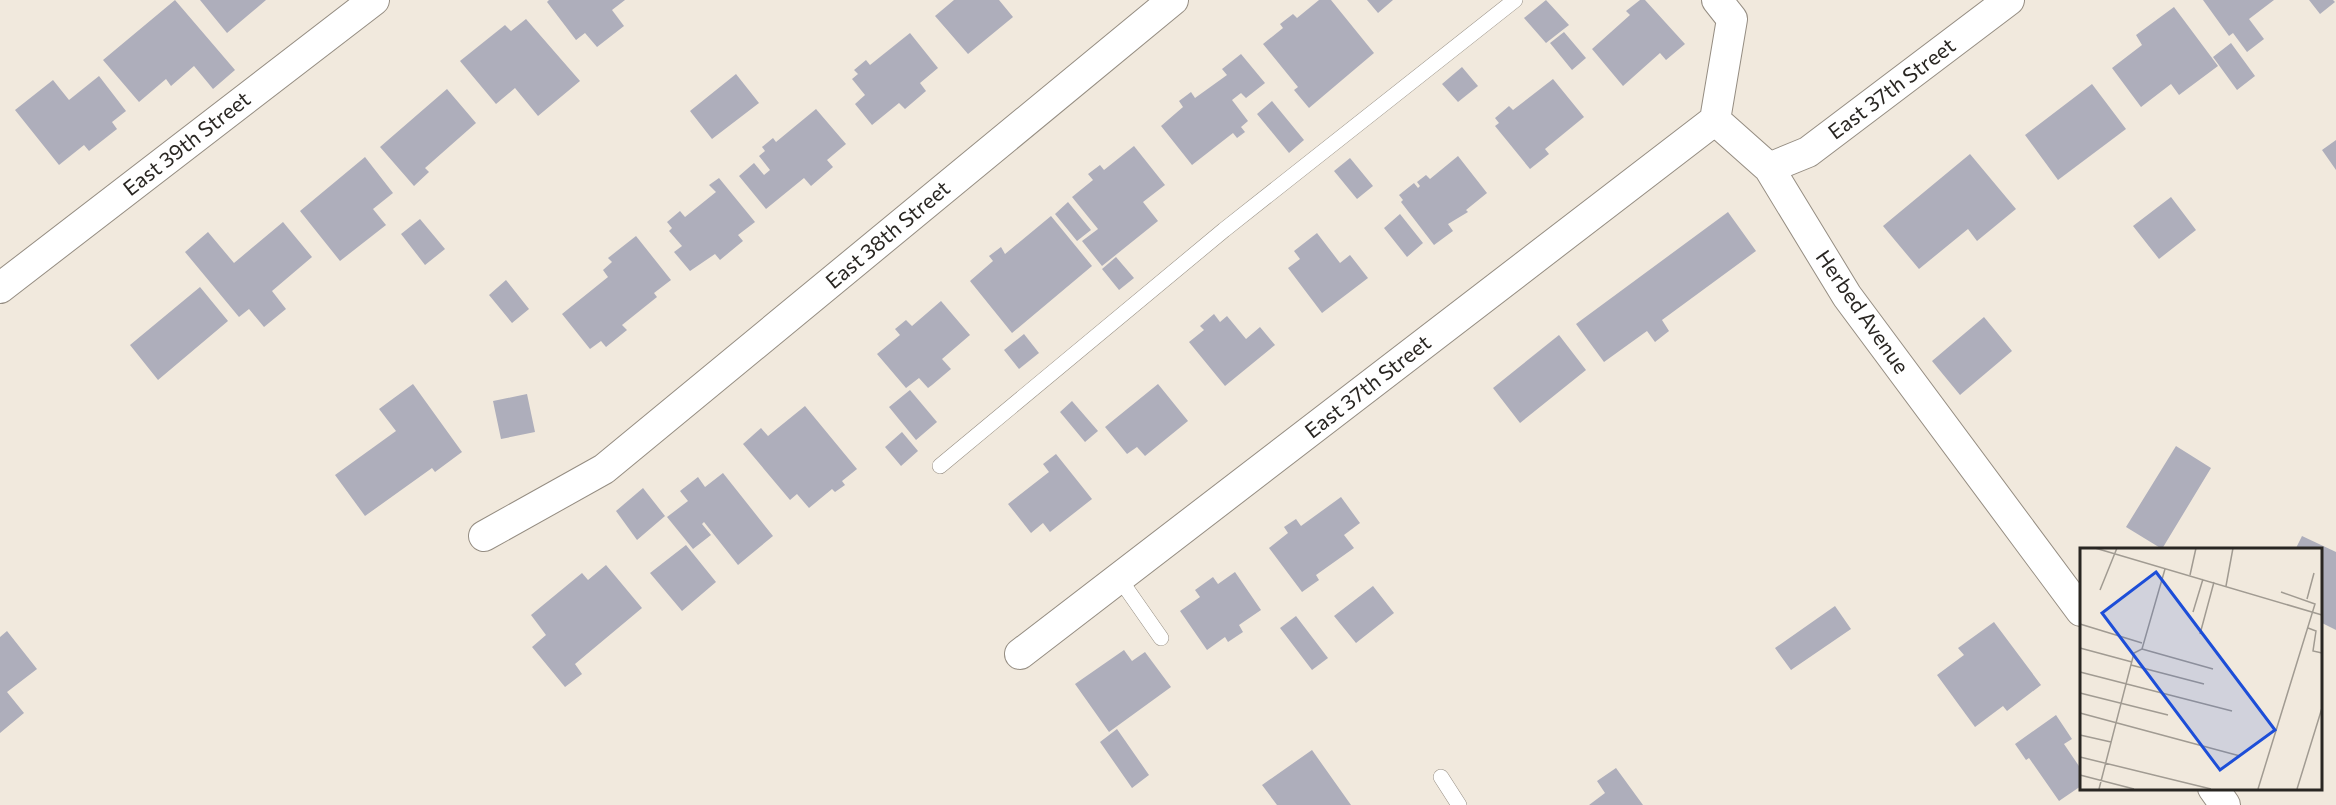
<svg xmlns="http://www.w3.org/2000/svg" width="2336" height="805" font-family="Commissioner,sans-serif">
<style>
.building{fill:#aeaebb}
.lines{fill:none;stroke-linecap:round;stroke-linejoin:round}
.service-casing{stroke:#958d82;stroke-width:16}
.minor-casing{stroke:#958d82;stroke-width:32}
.service{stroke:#fff;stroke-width:15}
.minor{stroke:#fff;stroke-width:30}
.labels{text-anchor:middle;stroke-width:5;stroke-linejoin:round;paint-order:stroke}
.street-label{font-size:21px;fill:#292622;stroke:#fff}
.inset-road{fill:none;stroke:#a19b92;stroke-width:1.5}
.view{fill:#1d4ed8;fill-opacity:0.15;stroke:#1d4ed8;stroke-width:3}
.inset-edge{fill:none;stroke:#292622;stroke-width:3}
</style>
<rect width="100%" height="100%" fill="#f1e9dd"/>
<path class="building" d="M175 0 235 70 213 89 194 66 171 86 166 79 139 102 103 60Z
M200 0H266L227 33Z
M549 0H625L612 10 624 26 597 47 585 33 576 40 547 2Z
M954 0H999L1013 17 968 54 935 16Z
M1319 0H1331L1374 53 1309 108 1294 90 1298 87 1263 44 1283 28 1280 24 1293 14 1297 18Z
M1367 0H1393L1378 13Z
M1546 0 1569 25 1546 43 1524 18Z
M1640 0H1645L1685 44 1666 60 1660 53 1623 86 1592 49 1630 15 1626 11Z
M2203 0H2274L2249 19 2264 39 2247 52 2233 33 2229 36Z
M2309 0H2333L2335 2 2320 14Z
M2174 7 2218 66 2179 95 2171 84 2141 107 2112 68 2142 45 2136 35Z
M526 19 580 81 538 116 515 88 496 104 460 61 505 25 511 31Z
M1564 32 1586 58 1572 70 1550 43Z
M910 33 938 68 920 83 926 91 905 109 899 103 872 125 855 104 865 95 852 79 858 74 854 70 866 60 870 65Z
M2231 43 2255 76 2237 90 2213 57Z
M1241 54 1265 83 1246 98 1241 93 1232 100 1248 121 1241 127 1245 132 1237 138 1233 133 1192 165 1161 126 1183 107 1179 101 1191 92 1195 98 1227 75 1222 69Z
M1462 67 1478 86 1458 102 1442 84Z
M736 74 759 103 712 139 690 111Z
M99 76 126 111 112 122 117 129 89 151 84 145 59 165 15 110 53 80 69 100Z
M1553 79 1584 117 1545 149 1549 154 1530 169 1495 126 1499 123 1495 118 1509 106 1513 110Z
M2092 84 2126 129 2058 180 2025 135Z
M447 89 476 123 425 168 429 172 414 186 380 147Z
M1272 101 1304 140 1289 153 1257 114Z
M816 109 846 144 827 160 833 167 811 186 804 178 766 209 739 176 754 163 764 175 770 170 759 156 765 151 762 147 773 138 776 142Z
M2336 140V170L2322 150Z
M1134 146 1165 185 1143 202 1158 221 1102 266 1082 241 1098 229 1072 197 1093 180 1088 174 1100 165 1104 170Z
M1970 154 2016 209 1977 241 1968 229 1919 269 1883 226Z
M1458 156 1487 193 1466 210 1468 212 1448 224 1453 231 1434 245 1401 202 1403 200 1399 195 1414 183 1418 188 1420 186 1417 182 1426 175 1430 179Z
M365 157 393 193 373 209 386 225 340 261 300 211Z
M1350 158 1373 186 1357 199 1334 171Z
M719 178 755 222 738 235 743 241 720 260 715 254 690 271 674 252 682 246 669 231 672 228 667 222 680 211 685 217 716 192 709 185Z
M2171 197 2196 230 2159 259 2133 226Z
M1068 202 1091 230 1077 241 1055 214Z
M1728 212 1756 251 1662 320 1669 331 1655 342 1647 331 1604 362 1576 324Z
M1400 214 1423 243 1407 257 1384 228Z
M1051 216 1092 266 1012 333 970 281 993 261 989 256 1001 247 1005 254Z
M420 219 445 249 425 265 401 234Z
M283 222 312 257 272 291 286 309 264 327 249 309 239 317 185 252 208 232 234 263Z
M1317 233 1340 263 1350 255 1368 278 1322 313 1288 268 1300 259 1294 251Z
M636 236 671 280 654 293 657 297 622 325 627 330 606 347 601 341 590 349 562 314 608 277 603 270 612 262 608 258Z
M1116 257 1134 278 1119 290 1102 269Z
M506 280 529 309 512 323 489 295Z
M200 287 228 321 158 380 130 345Z
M941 301 970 335 942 359 951 369 932 385 928 388 919 378 906 388 877 354 900 335 895 329 906 320 912 326Z
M1214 314 1220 322 1227 316 1246 339 1260 327 1275 345 1225 386 1189 342 1204 330 1200 326Z
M1984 317 2012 351 1960 395 1932 361Z
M1024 334 1039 353 1019 369 1004 350Z
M1559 335 1586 370 1520 423 1493 388Z
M413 384 462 452 435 472 432 468 365 516 335 475 396 431 379 409Z
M1158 384 1188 421 1145 456 1137 447 1127 454 1105 427Z
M910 390 937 422 916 440 889 407Z
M527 394 535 432 501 439 493 401Z
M1072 401 1098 431 1085 442 1060 412Z
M805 406 857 469 842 481 845 485 835 492 832 489 809 508 797 494 790 500 743 444 761 428 768 436Z
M902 432 918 451 901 466 885 447Z
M2176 446 2211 468 2162 549 2126 527Z
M1056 454 1092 499 1050 532 1043 523 1031 533 1008 504 1049 472 1043 464Z
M723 473 773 536 738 565 704 522 702 524 711 535 693 549 667 517 688 501 680 491 698 477 705 487Z
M643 488 665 516 637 540 616 511Z
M1341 497 1360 523 1344 535 1354 548 1316 575 1319 580 1302 592 1269 548 1288 533 1284 527 1296 519 1301 526Z
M2302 536 2336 552V630L2320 622V550H2295Z
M686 545 716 582 682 611 650 573Z
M606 565 642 608 575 664 582 674 565 687 532 647 546 635 531 615 582 573 588 580Z
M1235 572 1261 610 1239 625 1243 632 1228 642 1225 637 1207 650 1180 611 1200 597 1195 590 1213 577 1218 584Z
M1373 586 1394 613 1356 643 1334 616Z
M1835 606 1851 629 1791 670 1775 648Z
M1296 616 1328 658 1312 670 1280 628Z
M1994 622 2041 685 2007 711 2003 706 1975 727 1937 675 1964 655 1958 648Z
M7 631 37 669 7 692 24 713 0 733V637Z
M1124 650 1132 661 1145 652 1171 687 1109 732 1075 684Z
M2056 715 2072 739 2064 744 2081 769V786L2059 801 2029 758 2026 760 2015 744Z
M1117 729 1149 775 1132 788 1100 742Z
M1312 750 1351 805H1277L1262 785Z
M1616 768 1643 805H1589L1605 793 1597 781Z"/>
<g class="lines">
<defs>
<path id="service" d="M940 466 1224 230 1515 0
M1119 578 1161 638
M1441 777 1459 805"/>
<path id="minor" d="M1717 0 1732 19 1715 120 1769 168 1847 296 2081 611
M1769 168 1808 152 2009 0
M0 288 374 0
M484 536 604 469 1173 0
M1020 654 1715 120
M2213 788 2225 805"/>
</defs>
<use href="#service" class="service-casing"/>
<use href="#minor" class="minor-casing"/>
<use href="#service" class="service"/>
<use href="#minor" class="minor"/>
</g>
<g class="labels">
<g class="street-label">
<text transform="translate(1892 89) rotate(-37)" y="7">East 37th Street</text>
<text transform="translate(187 144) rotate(-38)" y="7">East 39th Street</text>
<text transform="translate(888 235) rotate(-40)" y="7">East 38th Street</text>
<text transform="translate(1862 312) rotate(55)" y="7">Herbed Avenue</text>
<text transform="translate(1368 387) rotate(-38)" y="7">East 37th Street</text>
</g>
</g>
<g transform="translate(2080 548)">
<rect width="242" height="242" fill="#f1e9dd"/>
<path class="inset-road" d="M15 0 242 67M110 27 116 0M146 38 153 0M20 42 37 0M227 51 234 25M113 64 123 31M0 76 62 95M228 80 236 83 233 103 242 105M120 86 134 34M0 100 52 114M62 101 133 121M51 117 124 136M0 124 152 163M0 145 88 167M0 165 160 208M0 187 31 194M0 209 131 241M0 227 54 241M19 241 54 105 62 101 85 21M178 241 235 56 201 44M217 241 242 160"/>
<path class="view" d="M76 24 195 182 140 222 22 65Z"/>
<rect width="242" height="242" class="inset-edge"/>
</g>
</svg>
